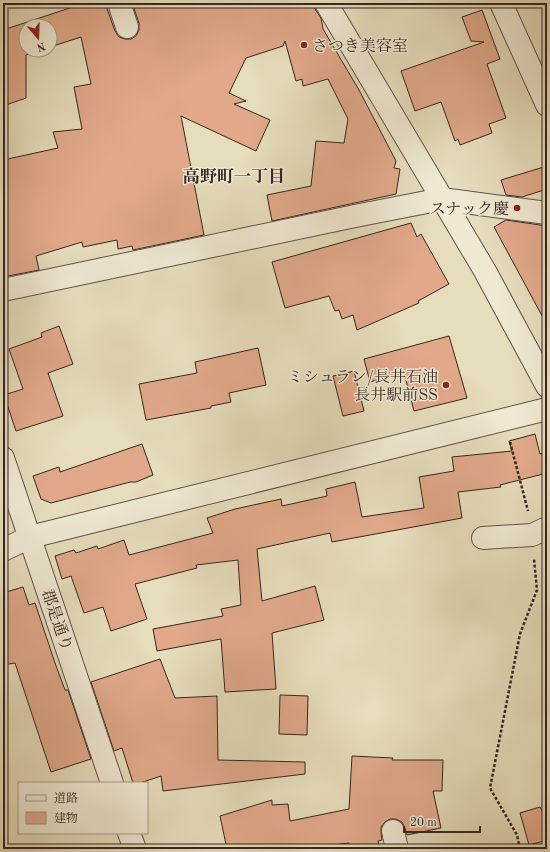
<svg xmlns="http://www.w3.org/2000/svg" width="550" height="852" font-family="'Old Standard TT','Noto Serif JP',serif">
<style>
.building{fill:#e1a98a;stroke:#352621}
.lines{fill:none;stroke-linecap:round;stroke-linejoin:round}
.minor-casing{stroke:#615448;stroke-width:24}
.path{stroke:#352621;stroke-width:2.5;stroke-dasharray:3 2;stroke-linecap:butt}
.minor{stroke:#efe9d3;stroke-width:22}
.poi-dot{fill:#8f2418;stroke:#efe9d3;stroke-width:1.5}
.labels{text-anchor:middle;stroke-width:3;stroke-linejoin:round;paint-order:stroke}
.poi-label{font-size:16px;fill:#352621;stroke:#efe9d3;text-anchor:end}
.street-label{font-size:16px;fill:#352621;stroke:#efe9d3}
.neighbourhood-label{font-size:17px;font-weight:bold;fill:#352621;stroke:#efe9d3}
</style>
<rect width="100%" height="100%" fill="#e6ddbc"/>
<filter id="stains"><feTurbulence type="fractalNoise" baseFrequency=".005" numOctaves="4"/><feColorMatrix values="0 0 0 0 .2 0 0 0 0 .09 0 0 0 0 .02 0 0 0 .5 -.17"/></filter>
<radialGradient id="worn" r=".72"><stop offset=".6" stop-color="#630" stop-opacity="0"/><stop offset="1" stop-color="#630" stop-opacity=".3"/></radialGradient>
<path class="building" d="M85 3H105L115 31 119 37 125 39H131L136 36 139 30V23L132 3H314L315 9 321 18 323 29 359 90 396 161 394 168 400 169 396 194 272 221 267 195 311 186 316 141 344 143 348 119 328 79 303 86 302 79 296 81 285 41 283 46 246 58 229 93 246 101 234 104 270 120 256 151 181 116 204 235 133 250 132 246 118 249 117 240 83 247 82 242 36 256 39 270 3 277V160L58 148 53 132 82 129 74 87 91 84 81 37 50 47V26H26V50H42L26 55V98L3 106V30Z
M482 10 500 59 487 64 506 118 489 124 492 133 460 145 458 139 455 141 441 102 415 111 401 71 484 42 471 41 462 17Z
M547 166V189L522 197 506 195 501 180Z
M506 220 540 225 547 227V325L494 227Z
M411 223 417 237 421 234 449 284 418 301 419 303 357 330 353 315 342 319 339 310 335 311 329 296 285 308 272 262Z
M59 326 73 364 48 373 63 416 16 431 4 395 23 389 9 349 42 337 41 333Z
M449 336 467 398 414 411 404 373 370 382 364 359Z
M258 348 266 385 229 393 231 402 211 406V408L146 420 139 384 197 373 195 362Z
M354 371 364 411 343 416 333 376Z
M535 434 540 454 547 452V473L500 485 501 487 458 492 462 518 332 542 330 533 257 549 262 601 315 586 324 620 272 633 276 689 225 692 221 639 157 651 153 629 223 616 221 609 241 605 238 560 196 565 197 568 135 584 147 619 111 631 103 607 84 613 71 576 62 579 55 556 74 550 76 553 97 546 98 549 124 540 129 555 213 533 207 518 235 509 281 499 282 506 327 496 326 489 355 482 362 517 424 508 419 477 454 471 452 457 512 451 509 441Z
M142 444 153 475 136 482H130L51 503 41 499 33 476 59 467 60 472Z
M23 587 29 605 35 603 55 663 65 690H68L91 759 51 772 15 663 3 665V593Z
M160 659 175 698 217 696 218 760 305 762V774L163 791 161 776 140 783H133L122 748 114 751 91 682Z
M280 695 308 696 307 735 279 734Z
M352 756 393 758 392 760H443L442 791H433L441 828 407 835 405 828 402 822 396 819H390L385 822 381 827V833L382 840 378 841 380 849H350L349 843 300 849H227L220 816 272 800V805L288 804 290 821 349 809Z
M540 807 547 818V840L529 845 520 813Z"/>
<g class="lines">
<defs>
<path id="minor" d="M119 3 127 27
M326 3 485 271 547 386
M501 3 547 105
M3 290 355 216 442 199 547 213
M3 458 112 783
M483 538 532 535 547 528
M3 550 30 537 547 409
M393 831 397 849
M129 833 135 849"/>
</defs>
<use href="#minor" class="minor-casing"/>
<path class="path" d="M510 442 528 511
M520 849 517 835 490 788 520 634 537 590 534 559"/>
<use href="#minor" class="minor"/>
</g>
<g class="poi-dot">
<circle cx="304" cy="45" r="4"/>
<circle cx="517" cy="208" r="4"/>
<circle cx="446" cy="385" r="4"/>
</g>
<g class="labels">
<g class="poi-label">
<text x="312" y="51" text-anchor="start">さつき美容室</text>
<text x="509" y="214">スナック慶</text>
<text x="438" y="382">ミシュラン/長井石油<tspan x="438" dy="18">長井駅前SS</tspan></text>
</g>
<g class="street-label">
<text transform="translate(58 620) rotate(71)" y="6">郡是通り</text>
</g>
<g class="neighbourhood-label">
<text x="234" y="182">高野町一丁目</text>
</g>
</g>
<rect width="550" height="852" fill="none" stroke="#e6ddbc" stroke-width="16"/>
<rect x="4" y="4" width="542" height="844" fill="none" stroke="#352621" stroke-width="2"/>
<rect x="8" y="8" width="534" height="836" fill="none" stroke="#352621"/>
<rect x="18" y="782" width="130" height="52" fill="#efe9d3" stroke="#a59b8c"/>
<rect x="26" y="795" width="20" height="6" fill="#efe9d3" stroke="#a59b8c"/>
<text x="54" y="802" font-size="12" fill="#352621">道路</text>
<rect x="26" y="812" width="20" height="12" fill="#e1a98a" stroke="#a59b8c"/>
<text x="54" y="822" font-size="12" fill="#352621">建物</text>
<g transform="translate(38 38) rotate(161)"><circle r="19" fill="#efe9d3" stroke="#a59b8c"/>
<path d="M0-3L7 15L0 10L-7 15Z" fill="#8f2418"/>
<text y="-6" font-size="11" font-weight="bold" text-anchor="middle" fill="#352621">N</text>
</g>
<path d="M404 826v6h76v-6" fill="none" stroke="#352621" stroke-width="2"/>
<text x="410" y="826" font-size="12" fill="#352621" stroke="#efe9d3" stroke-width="3" paint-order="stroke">20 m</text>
<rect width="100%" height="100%" filter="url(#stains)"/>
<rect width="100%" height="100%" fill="url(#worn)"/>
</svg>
